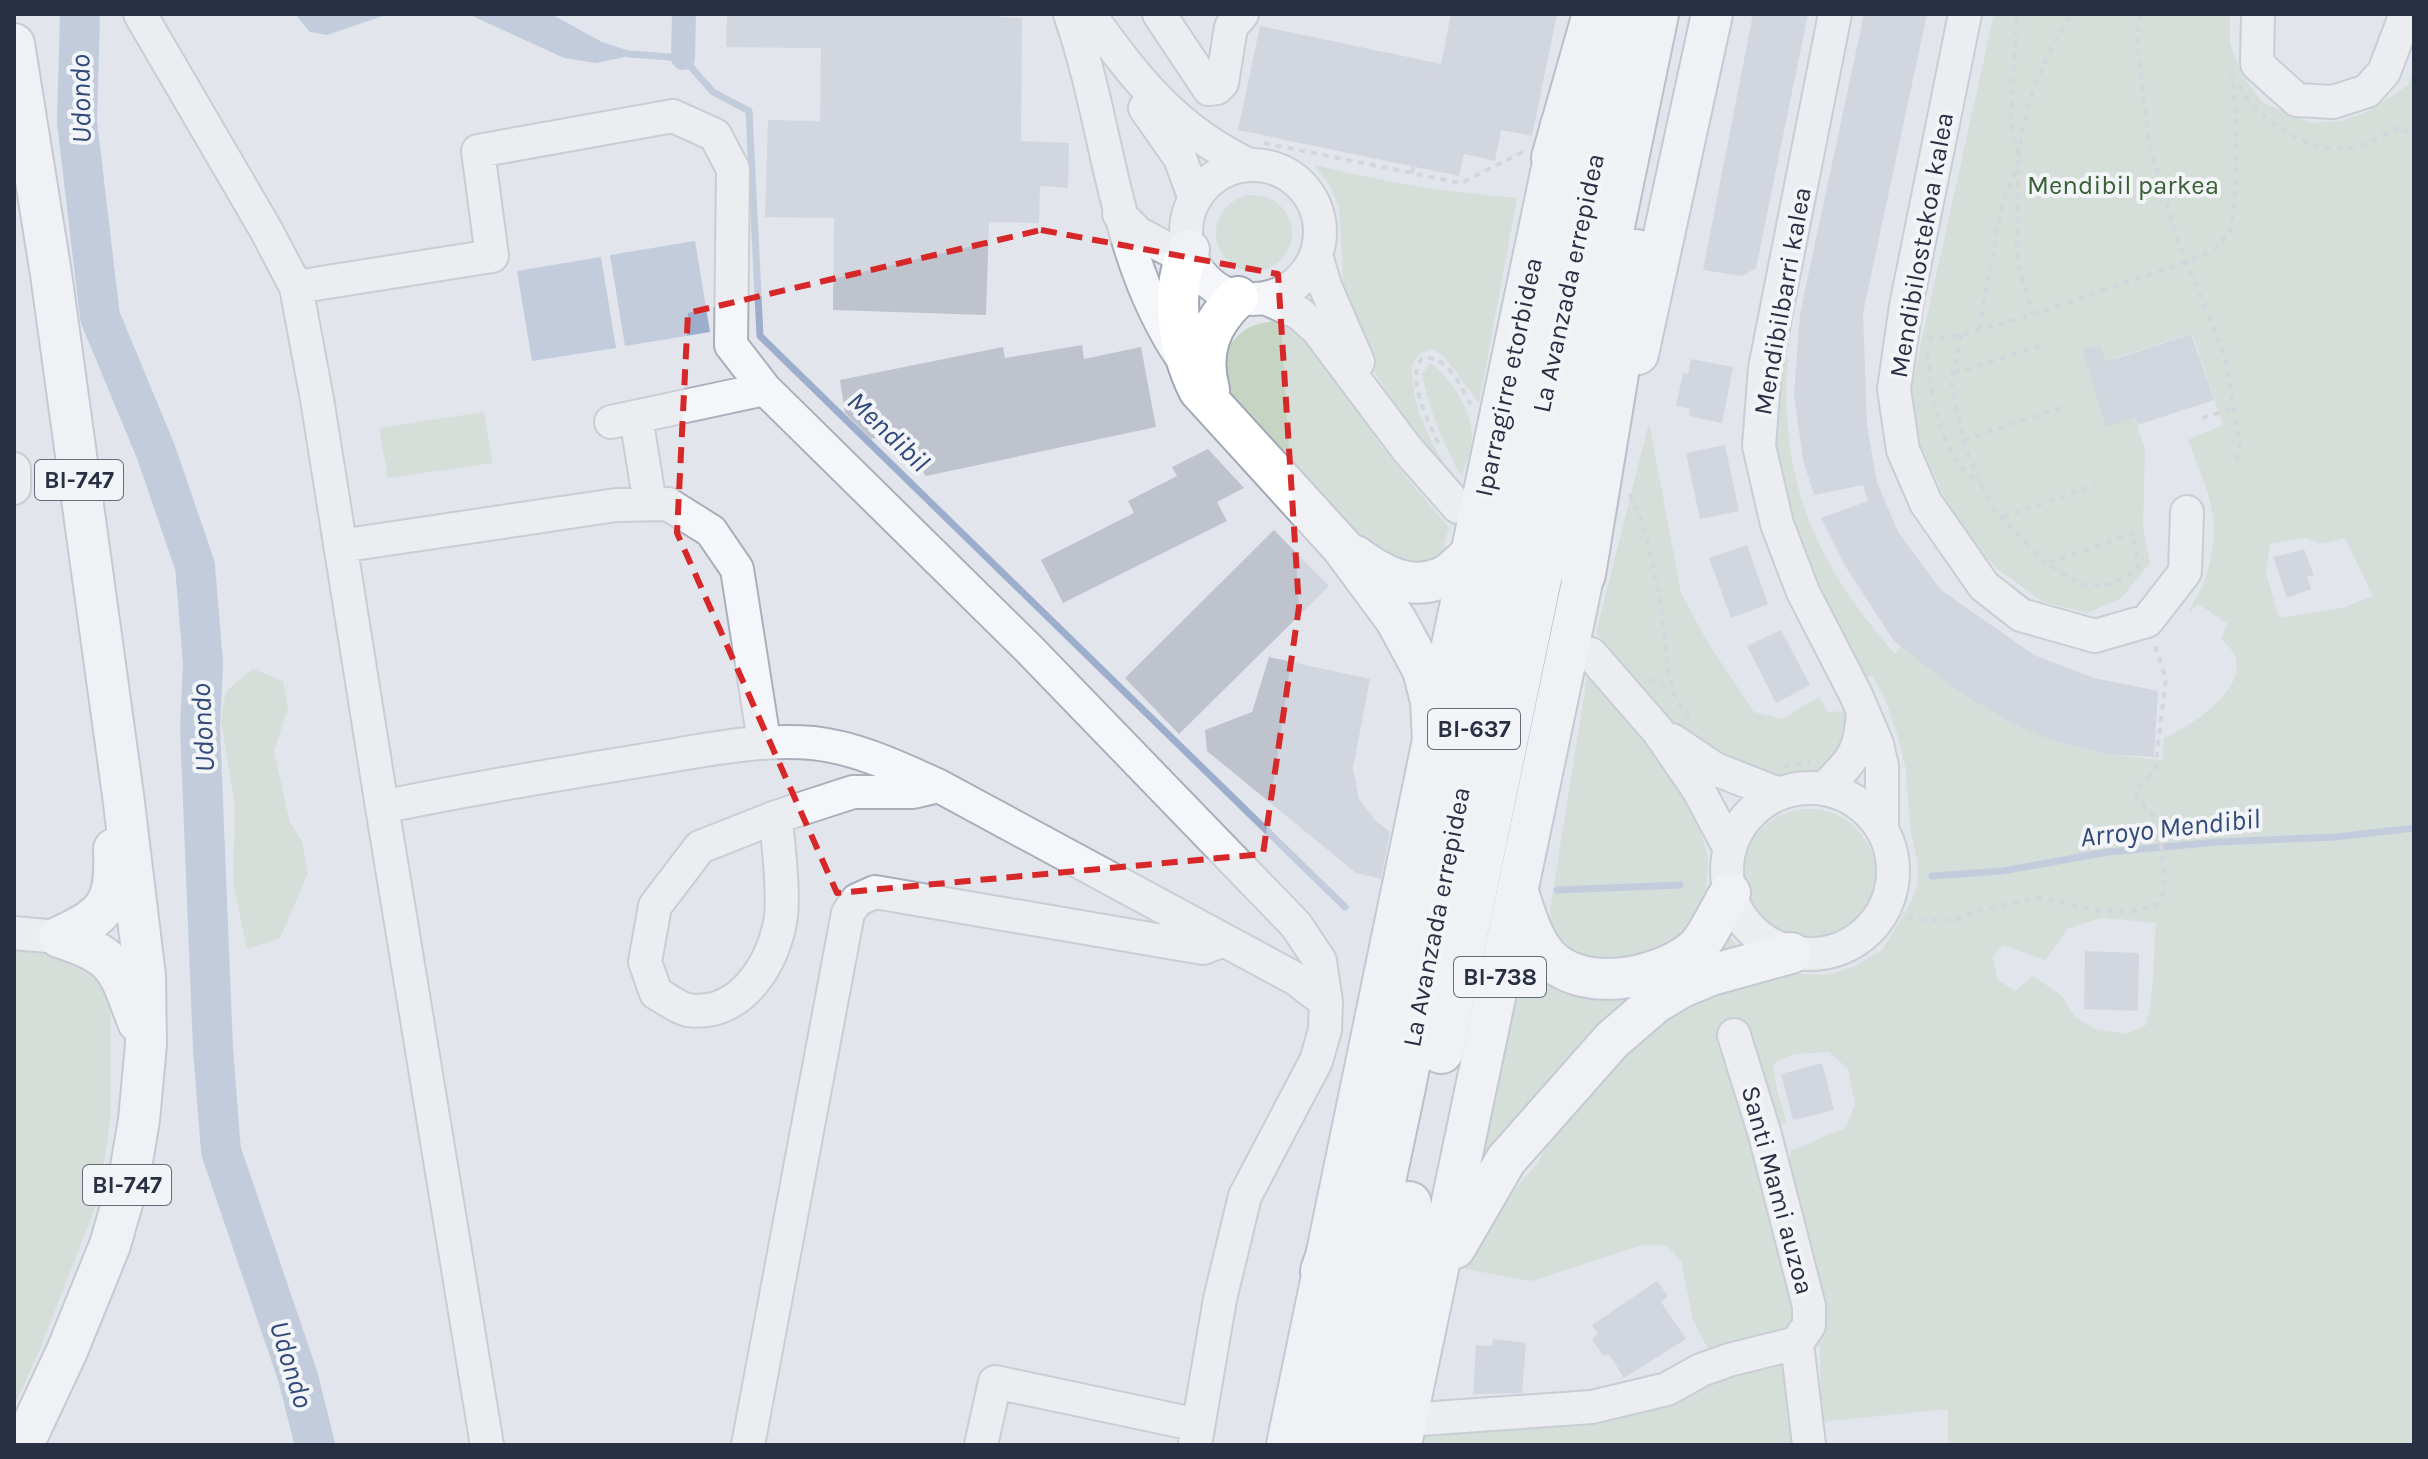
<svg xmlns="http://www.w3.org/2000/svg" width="2428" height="1459" font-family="Karla,sans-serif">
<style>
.green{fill:#c6d5c3;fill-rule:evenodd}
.water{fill:#9caecc}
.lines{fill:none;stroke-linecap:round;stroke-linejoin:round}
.stream{stroke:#9caecc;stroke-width:7}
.canal{stroke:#9caecc;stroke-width:24}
.river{stroke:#9caecc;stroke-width:40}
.building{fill:#bfc3ce}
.minor-casing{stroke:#abafb9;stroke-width:36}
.major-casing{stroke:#a1a7b7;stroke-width:44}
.highway-casing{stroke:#8990a2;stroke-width:48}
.path{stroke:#c0c3ca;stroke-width:4;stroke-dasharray:6 6;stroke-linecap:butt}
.minor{stroke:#f5f6f9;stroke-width:32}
.major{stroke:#fff;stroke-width:40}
.highway{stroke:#fff;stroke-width:44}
.marked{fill:none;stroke:#d62828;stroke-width:6;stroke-dasharray:16 10;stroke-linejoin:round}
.labels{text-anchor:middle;stroke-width:8;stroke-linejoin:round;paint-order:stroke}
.shield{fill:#f2f4f8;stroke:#666b7a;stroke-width:2}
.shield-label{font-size:24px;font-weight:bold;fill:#2a3044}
.park-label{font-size:26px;fill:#3a6036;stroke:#f2f4f8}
.street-label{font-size:26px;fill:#2a3044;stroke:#f2f4f8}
.water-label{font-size:28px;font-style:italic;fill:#324a79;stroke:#f2f4f8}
</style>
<rect width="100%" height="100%" fill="#e2e5eb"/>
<path class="green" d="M1994 14H2230V43L2241 73 2263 103 2311 123 2341 121 2369 111 2408 85 2414 66V1445H1948V1409L1821 1422 1820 1346 1790 1338 1713 1358 1693 1320 1681 1260 1667 1246 1642 1245 1532 1281 1465 1269 1475 1242 1488 1219 1538 1163 1548 1143 1567 1120 1654 1027 1733 984 1767 973 1828 975 1856 966 1882 950 1912 900 1917 885 1918 864 1910 827 1906 770 1898 737 1885 699 1872 675 1862 679C1830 616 1790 552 1778 481 1771 441 1776 399 1778 358L1788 359C1779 481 1815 563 1895 654L1901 646 1963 695 2012 723 2053 741 2107 754 2163 760V739C2188 727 2245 693 2236 658 2233 650 2226 644 2221 638L2228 624 2198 604 2189 613C2193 601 2201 591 2205 579 2225 521 2208 494 2188 440L2223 425 2192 333 2115 358 2145 450 2143 528 2150 563 2121 598 2088 613 2043 602 2000 571 1961 532 1920 444 1911 389ZM2306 538 2322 544 2345 538 2373 596 2342 608 2279 618 2266 573 2270 544ZM2102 918 2156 923C2153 957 2155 992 2146 1025L2126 1034 2095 1029 2075 1017 2061 995 2033 976 2015 991 1997 979 1993 956 2002 945 2045 960 2068 928ZM1829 1052 1848 1069 1855 1104 1845 1129C1824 1133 1812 1146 1791 1150L1789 1165 1775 1123 1787 1124 1777 1090 1773 1064 1793 1054Z
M1314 165C1382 182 1448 192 1517 198L1479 403 1444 356 1431 349 1420 353 1412 364C1410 410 1435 450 1459 487L1415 437 1370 365 1352 321 1343 279 1339 208 1331 187Z
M1216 233a38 38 0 1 1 76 0a38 38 0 1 1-76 0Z
M1277 321C1325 339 1353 406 1382 447 1403 475 1427 501 1449 528L1444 544 1452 554 1414 572C1397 563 1376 555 1360 543 1341 528 1324 503 1306 485 1281 457 1199 385 1230 345 1244 327 1255 323 1277 321Z
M1430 363C1450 376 1474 413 1472 439 1471 451 1465 464 1462 476 1442 443 1430 412 1422 374Z
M484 412 493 463 388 478 379 428Z
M1649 423 1681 593 1708 643 1754 712 1782 719 1819 697 1828 712 1848 711 1850 738C1843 747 1836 760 1826 766 1778 797 1697 750 1661 716 1637 693 1616 659 1596 633Z
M253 669 283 681 288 708 274 751 290 823 302 841 308 873 280 938 247 949 233 882 235 806 221 720 226 691Z
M1588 671 1677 778 1697 819 1708 858 1706 897 1697 921 1676 945 1648 961 1581 959 1558 936 1549 917Z
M1742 876a67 67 0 1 1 134 0a67 67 0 1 1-134 0Z
M1719 924 1742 952 1699 970 1474 1193 1529 946 1570 985Z
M14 951 79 954 99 971 111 1000 110 1121 99 1198 38 1354 14 1406Z
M1789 1357 1799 1445H1420L1421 1439 1435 1428Z"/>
<path class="water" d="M295 14H389L327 35 310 32Z
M468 14H551L602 42 639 54 596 63 564 58Z
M695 241 710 332 625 346 610 255Z
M601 257 616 348 532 361 517 271Z"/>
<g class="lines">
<path class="stream" d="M630 54 683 58 713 92 749 111 760 336 1345 907
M1932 876 2002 871 2108 852 2218 842 2336 837 2414 828
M1557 890 1680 885"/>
<path class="canal" d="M683 58 684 14"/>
<path class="river" d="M80 14 77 122 100 317 156 452 195 566 203 663 200 728 213 1049 221 1151 298 1377 315 1445"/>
</g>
<path class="building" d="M727 14H995L1000 17 1022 18 1021 141 1069 143 1068 188 1040 186 1039 223 989 222 986 315 833 310 834 218 765 217 768 120 820 121 821 48 726 47Z
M1451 14H1557L1532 136 1501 130 1495 161 1464 154 1459 176 1238 130 1260 26 1441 64Z
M1753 14H1808L1756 268 1742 276 1703 270Z
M1864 14H1927L1863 313 1867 426 1877 482 1898 532 1941 590 2034 655 2094 678 2158 691 2154 757 2107 754 2053 741 2012 723 1963 695 1894 641 1844 564 1821 518 1868 501 1863 485 1814 495 1803 460 1794 395 1800 314Z
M2191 334 2214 400 2137 425 2135 417 2106 427 2082 350 2100 345 2106 362Z
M1082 345 1084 359 1141 347 1156 427 926 476 897 434 871 439 845 413 840 380 1003 347 1005 358Z
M1691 359 1733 367 1722 423 1689 416 1690 409 1676 406 1683 373 1688 374Z
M1725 445 1739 511 1700 519 1686 453Z
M1208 449 1244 488 1217 502 1227 521 1063 603 1041 560 1134 513 1128 501 1177 476 1172 467Z
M1274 530 1329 586 1179 734 1125 678Z
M1747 545 1768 604 1731 618 1709 558Z
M2304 549 2314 575 2307 577 2311 589 2287 598 2273 557Z
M1781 630 1810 685 1776 703 1747 646Z
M1269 657 1370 679 1353 768 1359 799 1376 821 1390 832 1381 879 1356 873 1207 751 1205 730 1252 712Z
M2085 951 2139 953 2138 1011 2084 1009Z
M1822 1063 1834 1110 1793 1120 1781 1074Z
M1657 1281 1668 1296 1661 1302 1686 1339 1624 1378 1609 1354 1603 1356 1592 1339 1598 1334 1592 1325Z
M1493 1339 1526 1343 1522 1393 1473 1394 1476 1345 1492 1346Z"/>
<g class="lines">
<defs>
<path id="minor" d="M140 14 266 230 296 287 317 399 382 807C467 789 553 775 639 761 697 752 754 738 813 743 858 748 899 768 939 786L1296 979 1326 1002 1325 1030 1316 1061 1245 1196 1220 1299 1195 1445
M1070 14C1110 129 1112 255 1182 358
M1089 14C1136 79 1175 130 1249 165
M1159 14 1209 89 1217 88 1222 83 1231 27 1242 14
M1835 14 1765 368 1759 446 1777 524 1803 592 1856 695 1877 744 1882 766V829
M1965 14 1906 306 1894 389 1903 450 1926 503 1984 586 2021 615 2095 636 2147 621 2185 572 2187 512
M2258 14 2257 64 2297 100 2333 102 2367 91 2384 72 2406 14
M1145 108 1180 158 1195 199
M1186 232a67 67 0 1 1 134 0a67 67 0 1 1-134 0Z
M1119 214 1138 233 1194 263
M1316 255 1325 286 1358 362
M296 287 492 256 478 151 673 116 715 135 733 169 731 345 765 389 1028 648 1296 925 1320 961 1326 1002
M1265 298 1299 313 1317 329 1407 449 1458 507
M636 417 650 504
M611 422 765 389
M14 469V488
M340 546 616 505 668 504 711 531 737 569 764 741
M1591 654 1658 731 1698 789 1730 849
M1672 740 1715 769 1779 794
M1727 871a83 83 0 1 1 166 0a83 83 0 1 1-166 0Z
M1824 789C1852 760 1860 755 1863 713
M382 807 487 1445
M776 817C778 846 784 888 781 916 775 962 741 1018 688 1010 678 1008 665 998 656 993L645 962 655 906 700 847 776 817 853 792H913L939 786
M14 933 59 937
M1734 1035 1765 1135 1809 1306V1325L1797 1343
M1406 1420 1592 1407 1667 1389 1701 1370 1729 1360 1797 1343 1809 1445
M748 1445 848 913 857 900 875 892 1203 948 1224 940
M981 1445 995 1382 1198 1425"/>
<path id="major" d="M14 44 51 274 123 795 145 976 146 1044 139 1120 129 1179 110 1245 67 1351 23 1445
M1189 250C1169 292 1179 350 1199 390L1342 547 1396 620 1423 670 1431 701 1433 740 1287 1445
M1638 354 1712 14
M1209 390C1199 351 1210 323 1238 297
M1355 556C1381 575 1409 591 1441 578 1452 574 1462 562 1471 554
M1438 712 1561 125
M1518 893C1526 915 1531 937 1546 955 1579 994 1658 980 1694 950 1707 940 1720 908 1730 893
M59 937C108 915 116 903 114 849
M59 937C118 956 117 967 138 1022
M1455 1248 1506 1160 1612 1040 1655 1003 1682 987 1711 975 1791 953
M1401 1445 1590 544"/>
<path id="highway" d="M1554 158 1595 14
M1583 574 1636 252
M1441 1051 1656 14
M1323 1271 1365 1154
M1327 1445 1403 1087 1475 721 1625 14
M1360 1445 1409 1204"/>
</defs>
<use href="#minor" class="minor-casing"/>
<use href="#major" class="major-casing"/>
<use href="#highway" class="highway-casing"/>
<path class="path" d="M2140 14 2137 41 2149 144 2177 238 2225 357 2240 448 2235 465
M2239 86C2260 121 2310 156 2354 147 2369 144 2386 133 2400 127L2414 137
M1264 143 1461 183 1523 152
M2019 156C2025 103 2042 59 2072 14
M2018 169 2017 261 2033 314
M1412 173 1434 62
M1979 329 2001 209 2019 161 2011 120 2017 14
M1961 335 1951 382 1965 448 1992 507 2043 561 2082 585 2110 584 2138 569 2134 533 2047 563
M1928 339 1961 335 2034 314 2187 262 2215 249 2231 230 2236 181V116L2232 74
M1927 353C1932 398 1939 459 1981 484
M1954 373 2043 345
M2202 418 2234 408
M1964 440 2063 407
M1438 443C1429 420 1405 380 1422 358 1448 355 1460 385 1471 405
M1630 494C1648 530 1655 573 1662 613 1668 648 1663 692 1690 718
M2003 517 2096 485
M1650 679 1671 689
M1784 766 1810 762
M1886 907 1917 920H1956L1979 910 2038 898 2101 911 2131 912 2158 904 2165 889 2159 822 2136 796 2140 786 2155 770 2166 679 2155 646"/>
<use href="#minor" class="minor"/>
<use href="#major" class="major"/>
<use href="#highway" class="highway"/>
</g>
<path d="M0 0H2428V1459H0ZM1041 230 1278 274 1299 607 1263 854 837 893 677 533 688 313Z" fill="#e2e5eb" fill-opacity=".55" fill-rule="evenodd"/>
<path class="marked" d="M1041 230 1278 274 1299 607 1263 854 837 893 677 533 688 313Z"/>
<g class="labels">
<g class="shield">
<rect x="35" y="460" width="88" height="40" rx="6"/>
<rect x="1428" y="709" width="92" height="40" rx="6"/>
<rect x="1454" y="957" width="92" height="40" rx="6"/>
<rect x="83" y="1165" width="88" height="40" rx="6"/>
</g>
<g class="shield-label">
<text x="79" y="488">BI-747</text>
<text x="1474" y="737">BI-637</text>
<text x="1500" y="985">BI-738</text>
<text x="127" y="1193">BI-747</text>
</g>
<g class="park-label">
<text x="2123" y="194">Mendibil parkea</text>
</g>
<g class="street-label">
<text transform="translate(1921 245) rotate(-80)" y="9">Mendibilostekoa kalea</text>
<text transform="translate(1568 283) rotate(-78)" y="9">La Avanzada errepidea</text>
<text transform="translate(1782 301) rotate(-80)" y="9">Mendibilbarri kalea</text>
<text transform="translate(1508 377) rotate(-78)" y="9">Iparragirre etorbidea</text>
<text transform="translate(1436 917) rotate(-79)" y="9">La Avanzada errepidea</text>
<text transform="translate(1778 1190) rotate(75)" y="9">Santi Mami auzoa</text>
</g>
<g class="water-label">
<text transform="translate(80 99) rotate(-91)" y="10">Udondo</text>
<text transform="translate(889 431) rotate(44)" y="10">Mendibil</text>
<text transform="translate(202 728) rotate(-93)" y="10">Udondo</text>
<text transform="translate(2170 827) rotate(-6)" y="10">Arroyo Mendibil</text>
<text transform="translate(292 1364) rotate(73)" y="10">Udondo</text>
</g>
</g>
<rect width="2428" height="1459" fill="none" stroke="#2a3044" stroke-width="32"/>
</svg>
